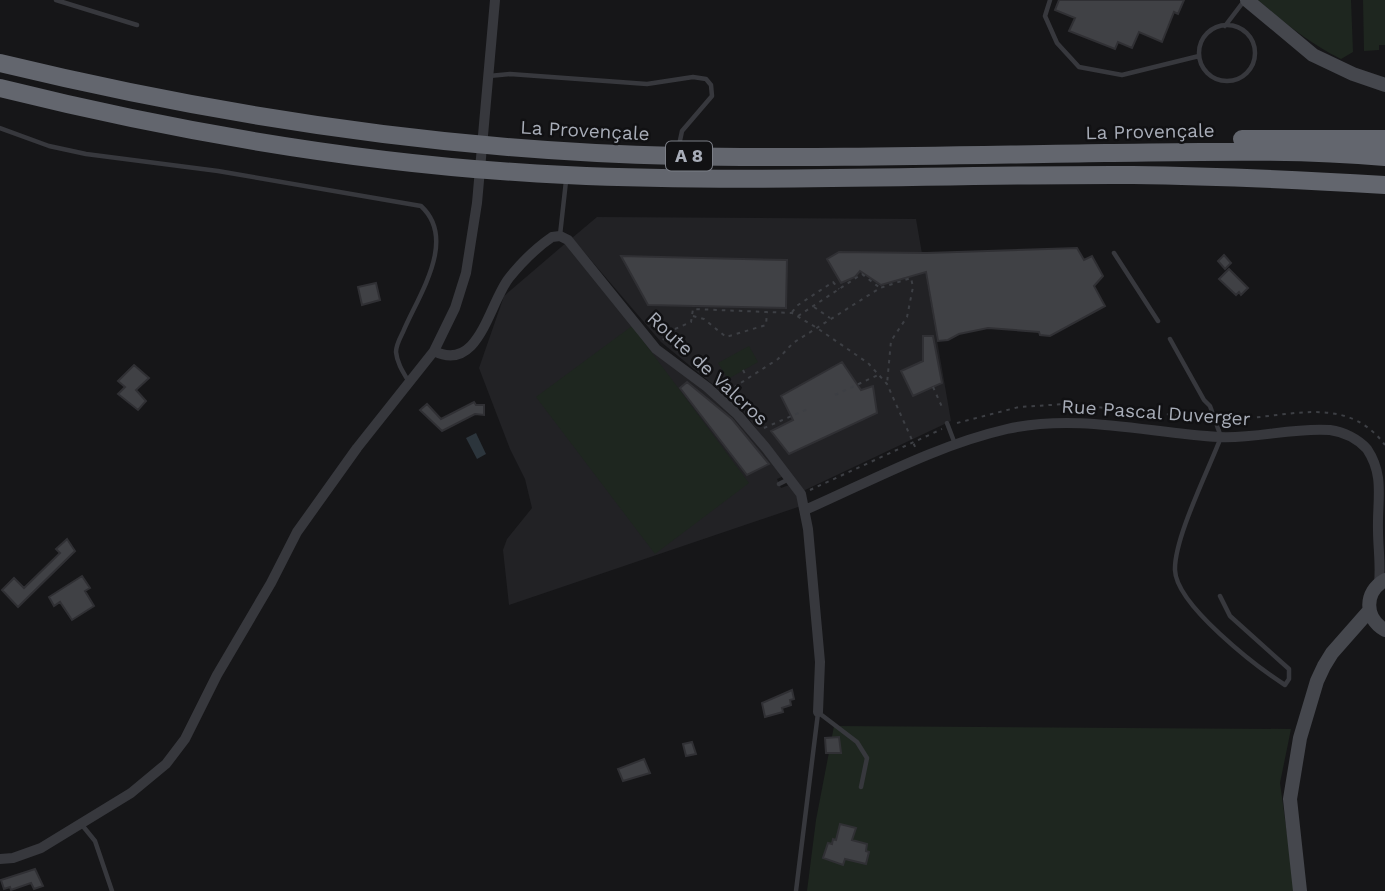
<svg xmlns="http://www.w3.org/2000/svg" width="1385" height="891" font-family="'Work Sans',sans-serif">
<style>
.built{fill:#222225}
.green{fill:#1e261f}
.water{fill:#2c353c}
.building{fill:#404145;stroke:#303034;stroke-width:2}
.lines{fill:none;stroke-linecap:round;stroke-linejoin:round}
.path{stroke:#3d3f44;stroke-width:2;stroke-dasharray:3.5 5;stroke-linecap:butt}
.lane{stroke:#37383d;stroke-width:4.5}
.street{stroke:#37383d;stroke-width:10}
.secondary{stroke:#45474d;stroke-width:14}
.highway{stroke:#63666e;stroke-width:18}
.labels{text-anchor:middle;stroke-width:5;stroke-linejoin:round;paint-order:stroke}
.shield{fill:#111113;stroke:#7b7e86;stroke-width:2}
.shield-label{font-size:18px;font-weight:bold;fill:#a8adb8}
.street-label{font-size:19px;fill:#a8adb8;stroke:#111113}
</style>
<rect width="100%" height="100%" fill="#161618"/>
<path class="built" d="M597 217 916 219 951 421 803 491 739 406 661 342 572 238Z
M567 242 629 322 734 415 784 476 777 479 781 488 789 485 796 491 801 506 509 605 503 550 507 539 532 508 525 479 510 449 479 368 504 296Z"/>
<path class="green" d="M1258 0H1351L1353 52 1341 59C1310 43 1284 23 1258 0Z
M1363 0H1385V45H1379V50L1364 51Z
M632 326 749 483 655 554 536 397Z
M749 346 758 362 728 379 718 363Z
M834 726 1291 729 1280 783 1295 891H807L816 820Z"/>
<path class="water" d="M476 433 486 454 477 459 466 438Z"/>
<path class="building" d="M1059 0H1184L1178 14 1174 12 1162 42 1139 32 1132 48 1118 42 1115 49 1069 31 1075 18 1055 10Z
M1077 248 1084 260 1092 256 1103 276 1094 286 1105 306 1050 336 1040 335 1039 332 988 328 959 334 948 340 938 341 926 272 881 285 860 271 855 277 841 283 827 259 839 252 926 253Z
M1224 255 1231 263 1225 269 1218 261Z
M621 256 787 260 786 308 648 305Z
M1229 269 1248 288 1241 295 1239 292 1236 295 1219 279Z
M376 283 380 300 362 305 358 287Z
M923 336H933L942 383 913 396 901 371 923 361Z
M842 362 861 390 873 386 877 413 789 454 771 431 793 420 781 396Z
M134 365 149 378 136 390 146 401 138 410 118 394 125 387 118 381Z
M687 382 732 419 769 464 747 475 680 388Z
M474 402 476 405H484V415L475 414 442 431 420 410 427 404 441 419Z
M67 539 75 551 18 607 2 590 14 578 24 588 60 553 56 549Z
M82 576 90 588 85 591 94 606 72 620 60 602 54 606 49 597Z
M792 690 794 699 790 700 791 705 782 708 783 712 765 717 762 703Z
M839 737 841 753H826L825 738Z
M692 742 696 754 686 756 683 744Z
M644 759 650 773 623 781 618 769Z
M840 824 856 828 852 840 867 844 866 851 869 852 866 864 845 859 843 865 823 858 828 843 832 844 833 839 836 840Z
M35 869 43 886 34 889 31 883 11 890 10 887 4 889 1 880Z"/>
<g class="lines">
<path class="path" d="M814 307 830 318
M792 312 798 305 833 282 839 289
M693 316 704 319 726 337 766 325 767 312
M798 316 862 274 880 288
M663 340 668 332 691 322 693 309 792 313 817 328 868 363 887 384 916 449
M743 370 746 376
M933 387 942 407
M835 395 878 375
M741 402 733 392 736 386 778 359 793 343 880 288 911 278 913 287 907 317 891 341 887 384
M1223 419C1281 421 1344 390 1385 445
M957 423 1019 407 1066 404 1204 418
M764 428 810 408
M810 490 942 429"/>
<path class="lane" d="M56 0 137 25
M1050 0 1045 16 1057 43 1079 67 1122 75 1199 56
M1199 53a28 28 0 1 1 56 0a28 28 0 1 1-56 0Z
M1225 26 1244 1
M489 76 510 74 647 84 693 77 706 79 711 85 712 96 682 131 678 150
M0 128 49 146 86 154 218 171 421 206C458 240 418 296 403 332 400 338 396 345 396 352 397 363 403 372 409 382
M560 235 566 181
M1114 253 1158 321
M1170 339 1204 400 1210 406 1221 437C1209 469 1174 538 1175 570 1176 605 1257 667 1285 685L1289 679V669L1230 616 1220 596
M947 423 955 444
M779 484 789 479
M819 713 857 742 867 758 861 787
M82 825 95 841 112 891
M796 891 818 713"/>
<path class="street" d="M434 351C479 374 489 303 509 278 521 263 536 248 552 237L560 236 568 240 656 349 707 387 737 414 766 448 801 494 808 529 820 662 818 712
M805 510C871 481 937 445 1007 429 1078 413 1148 433 1219 437 1256 439 1294 427 1330 430 1344 432 1358 439 1367 449 1385 476 1377 500 1378 530 1378 548 1381 565 1379 583
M0 859 13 858 41 848 131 793 166 764 185 739 217 675 271 583 297 532 357 448 434 351 455 308 466 273 477 203 495 0"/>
<path class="secondary" d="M1247 0 1313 55 1353 74 1385 85
M1385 580C1364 592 1364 618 1385 630
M1300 891 1290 799 1300 738 1317 681 1324 666 1332 653 1369 611"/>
<path class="highway" d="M0 63C223 117 448 151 678 156 820 159 963 155 1105 153 1199 152 1292 149 1385 157
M0 88C185 134 375 166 566 175 755 184 944 174 1133 175 1217 176 1301 180 1385 185
M1242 139H1385"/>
</g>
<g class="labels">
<rect class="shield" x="666" y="141.5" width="46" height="29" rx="5"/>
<g class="shield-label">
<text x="689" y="162">A 8</text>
</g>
<g class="street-label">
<text transform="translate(585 130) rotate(3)" y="7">La Provençale</text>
<text transform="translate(1150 131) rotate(-1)" y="7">La Provençale</text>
<text transform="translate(708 368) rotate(43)" y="7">Route de Valcros</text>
<text transform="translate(1156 412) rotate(4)" y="7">Rue Pascal Duverger</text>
</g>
</g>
</svg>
